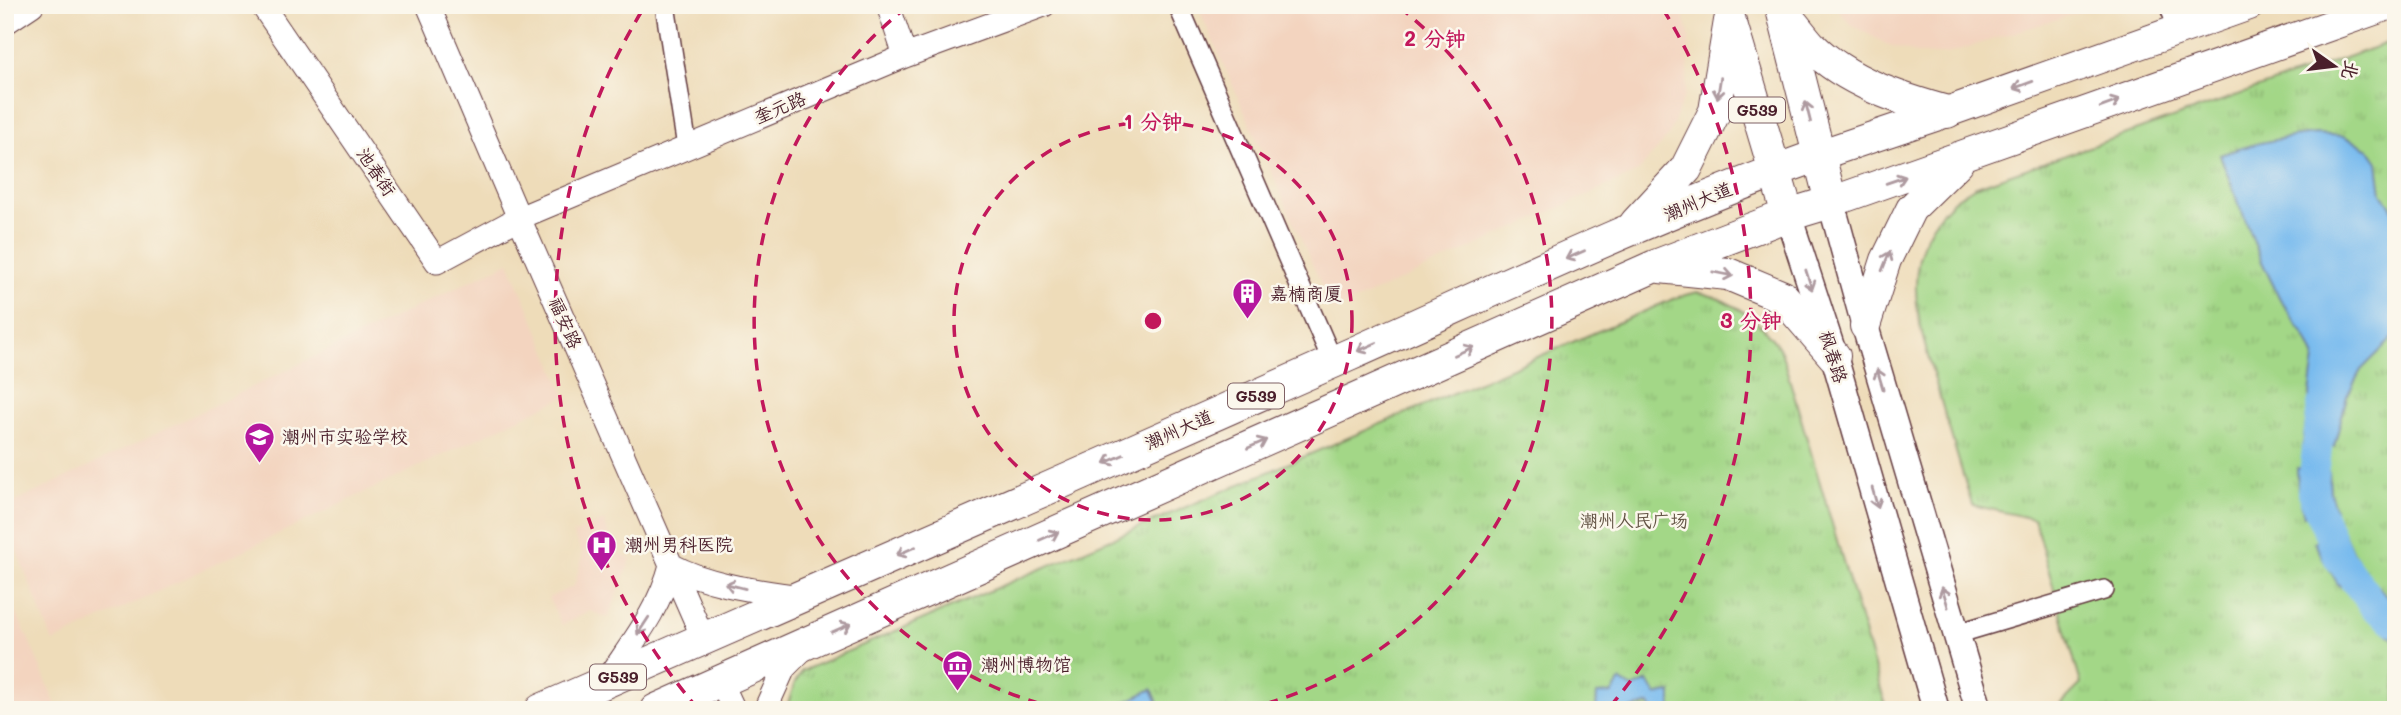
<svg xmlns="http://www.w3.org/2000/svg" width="2401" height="715" font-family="Mali,'LXGW WenKai TC',sans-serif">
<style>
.built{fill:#f3d4bf}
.park{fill:url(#park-tufts);stroke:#767b59;stroke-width:2}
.water{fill:#79bbee;stroke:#626d8c;stroke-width:2}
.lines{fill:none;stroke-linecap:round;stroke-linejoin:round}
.river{stroke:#79bbee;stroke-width:30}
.minor-casing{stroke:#633b40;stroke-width:22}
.tertiary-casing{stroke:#633b40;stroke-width:25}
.secondary-casing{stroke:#633b40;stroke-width:29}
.primary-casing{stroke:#633b40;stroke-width:32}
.trunk-casing{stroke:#633b40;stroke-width:34}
.minor{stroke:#fff;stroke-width:19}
.tertiary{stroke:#fff;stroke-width:23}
.secondary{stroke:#fff;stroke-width:26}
.primary{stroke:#fff;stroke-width:30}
.trunk{stroke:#fff;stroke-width:32}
.oneway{stroke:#ae9aa0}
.ring{fill:none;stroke:#c2185b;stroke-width:3.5;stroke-dasharray:12 9}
.labels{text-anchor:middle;stroke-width:5;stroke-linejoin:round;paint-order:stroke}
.shield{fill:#fbf7ec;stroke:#7f6065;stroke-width:2}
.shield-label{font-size:16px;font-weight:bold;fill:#4a1f2b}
.street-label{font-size:18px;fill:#4a1f2b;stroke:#fbf7ec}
.poi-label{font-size:18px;fill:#4a1f2b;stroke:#fbf7ec;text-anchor:start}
.park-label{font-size:18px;fill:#655647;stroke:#fbf7ec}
.centre{fill:#c2185b;stroke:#fbf7ec;stroke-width:3.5}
.ring-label{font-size:21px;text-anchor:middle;font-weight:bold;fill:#c2185b;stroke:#fbf7ec;stroke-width:5;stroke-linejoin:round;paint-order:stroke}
</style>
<defs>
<pattern id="park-tufts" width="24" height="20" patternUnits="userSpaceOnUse" patternTransform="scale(1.75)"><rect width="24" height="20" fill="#a3d787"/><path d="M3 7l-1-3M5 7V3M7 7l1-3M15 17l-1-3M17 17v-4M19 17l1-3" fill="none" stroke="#8eb875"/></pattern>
</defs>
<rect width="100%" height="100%" fill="#fbf7ec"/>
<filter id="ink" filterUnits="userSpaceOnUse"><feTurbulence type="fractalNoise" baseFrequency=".0143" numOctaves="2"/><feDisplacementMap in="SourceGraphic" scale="14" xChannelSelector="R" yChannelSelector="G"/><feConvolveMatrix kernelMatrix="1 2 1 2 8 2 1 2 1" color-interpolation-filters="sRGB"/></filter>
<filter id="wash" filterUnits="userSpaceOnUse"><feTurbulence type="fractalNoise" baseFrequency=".00686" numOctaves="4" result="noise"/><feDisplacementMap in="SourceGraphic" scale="28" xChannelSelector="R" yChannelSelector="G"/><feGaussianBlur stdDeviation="1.57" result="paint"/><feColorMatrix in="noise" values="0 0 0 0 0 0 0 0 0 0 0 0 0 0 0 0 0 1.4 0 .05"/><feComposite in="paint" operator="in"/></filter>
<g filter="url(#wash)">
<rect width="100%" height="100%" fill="#eedcb9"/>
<path class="built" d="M1197 5H1681L1689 34V62L1685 94 1669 135 1638 172 1333 311Z
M1834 5H2102L1946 54H1919L1886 44 1852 25Z
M509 262 566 396 53 642 5 522V507Z
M604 521 615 552 631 559 608 618 590 611 562 625 548 598 574 586 583 554 573 534Z
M5 588 28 638 58 710H5Z"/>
<path class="park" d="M2396 40V710H2055L2081 684 2034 519 1972 505C1960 465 1948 426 1937 387 1918 323 1895 256 1952 202 1959 196 1967 192 1974 187Z
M1698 292C1734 301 1761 320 1781 351L1887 710H786L794 685 802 671 1678 297Z"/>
<path class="water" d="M2316 134 2344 136 2369 149 2378 162 2382 193 2396 214V335L2361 370 2347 396 2334 447 2303 444 2315 358 2306 338 2280 299 2261 260 2220 155C2252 143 2282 137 2316 134Z
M2297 468 2329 471 2330 492 2335 509 2304 516 2298 491Z
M2344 533 2352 551 2362 567 2339 586 2314 542Z
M2377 586 2396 604V642L2359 605Z
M1620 681 1633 688 1648 681 1656 695 1671 693V710H1652L1650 704 1627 710H1596L1597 694 1612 693Z
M1152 689 1161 710H1115L1123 703Z"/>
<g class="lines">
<path class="river" d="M2322 406 2312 492 2339 558 2374 606 2396 622"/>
</g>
</g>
<g filter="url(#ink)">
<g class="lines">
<defs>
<path id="minor" d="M665 5 687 147
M1178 5 1333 362
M2169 5 2179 30
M1956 634 2104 590"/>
<path id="tertiary" d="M262 5 437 262 519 218 905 56 1044 5
M428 5 519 218 704 640
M888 5 905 56
M5 23 32 5
M606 682C631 644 660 609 671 565 710 586 758 591 802 597
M721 682 734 710
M765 710 784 668 804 648"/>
<path id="secondary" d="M1831 202 1865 326 1979 710
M1788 215 1834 356 1936 710"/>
<path id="primary" d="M1819 155 1947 112 2249 5
M1831 202 2388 5
M1865 326 1886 260 1911 209 1958 163"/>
<path id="trunk" d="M1787 17C1795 26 1803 37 1811 46 1847 82 1900 99 1947 112
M1732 27 1788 215
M1636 223 1686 169 1715 111 1730 21
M1660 267 1728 274 1783 297 1834 356
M541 710C811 594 1080 474 1349 355 1504 286 1659 212 1819 155
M656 710 1655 266 1788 215 1831 202 1781 5"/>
</defs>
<use href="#minor" class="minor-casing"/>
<use href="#tertiary" class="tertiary-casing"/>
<use href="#secondary" class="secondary-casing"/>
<use href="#primary" class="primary-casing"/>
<use href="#trunk" class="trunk-casing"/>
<use href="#minor" class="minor"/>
<use href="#tertiary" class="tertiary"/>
<use href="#secondary" class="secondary"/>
<use href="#primary" class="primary"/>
<use href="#trunk" class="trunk"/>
</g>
<defs><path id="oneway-shaft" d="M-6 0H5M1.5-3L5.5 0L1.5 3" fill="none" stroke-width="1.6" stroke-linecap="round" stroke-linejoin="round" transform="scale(1.75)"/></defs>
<g class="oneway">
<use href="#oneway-shaft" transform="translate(2023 85) rotate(160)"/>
<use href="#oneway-shaft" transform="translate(1719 88) rotate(99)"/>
<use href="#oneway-shaft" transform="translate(2110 104) rotate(-20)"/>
<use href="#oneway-shaft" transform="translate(1808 112) rotate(-104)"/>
<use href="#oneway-shaft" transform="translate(1896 180) rotate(-19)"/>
<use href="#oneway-shaft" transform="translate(1575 255) rotate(156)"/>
<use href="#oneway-shaft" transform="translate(1886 261) rotate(-68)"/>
<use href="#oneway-shaft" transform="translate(1723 274) rotate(11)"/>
<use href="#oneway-shaft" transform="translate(1809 280) rotate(72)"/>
<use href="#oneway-shaft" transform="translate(1367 347) rotate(156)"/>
<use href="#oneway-shaft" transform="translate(1464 351) rotate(-24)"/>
<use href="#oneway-shaft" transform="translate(1880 379) rotate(-107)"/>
<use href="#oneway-shaft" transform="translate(1257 444) rotate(-24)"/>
<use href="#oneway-shaft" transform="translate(1114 459) rotate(156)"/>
<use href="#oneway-shaft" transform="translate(1875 498) rotate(74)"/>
<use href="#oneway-shaft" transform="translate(1049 536) rotate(-24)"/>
<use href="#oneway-shaft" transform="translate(906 551) rotate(156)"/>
<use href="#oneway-shaft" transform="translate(735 586) rotate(-166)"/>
<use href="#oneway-shaft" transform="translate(1945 597) rotate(-107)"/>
<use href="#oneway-shaft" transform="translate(643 626) rotate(123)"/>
<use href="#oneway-shaft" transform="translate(841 628) rotate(-24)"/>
</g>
</g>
<g class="ring">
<circle cx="1153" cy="321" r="199"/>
<path d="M1060 709A399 399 0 0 1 907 7M1399 7A399 399 0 0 1 1246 709"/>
<path d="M698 709A598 598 0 0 1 643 9M1663 9A598 598 0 0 1 1608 709"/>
</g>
<defs>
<symbol id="building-pin" viewBox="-11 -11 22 30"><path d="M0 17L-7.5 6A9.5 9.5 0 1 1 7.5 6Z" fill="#b5179e" stroke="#fbf7ec"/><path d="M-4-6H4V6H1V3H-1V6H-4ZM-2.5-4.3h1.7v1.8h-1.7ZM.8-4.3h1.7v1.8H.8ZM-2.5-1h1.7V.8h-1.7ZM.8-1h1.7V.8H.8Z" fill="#fff"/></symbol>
<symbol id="school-pin" viewBox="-11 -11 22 30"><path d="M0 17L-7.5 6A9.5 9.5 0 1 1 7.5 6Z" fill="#b5179e" stroke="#fbf7ec"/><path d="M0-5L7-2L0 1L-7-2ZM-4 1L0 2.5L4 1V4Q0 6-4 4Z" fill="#fff"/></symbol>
<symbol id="hospital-pin" viewBox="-11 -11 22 30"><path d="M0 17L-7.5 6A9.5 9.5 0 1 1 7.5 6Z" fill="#b5179e" stroke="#fbf7ec"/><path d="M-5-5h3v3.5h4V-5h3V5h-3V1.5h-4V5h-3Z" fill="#fff"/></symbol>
<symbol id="museum-pin" viewBox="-11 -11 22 30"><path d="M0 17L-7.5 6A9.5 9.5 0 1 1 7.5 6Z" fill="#b5179e" stroke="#fbf7ec"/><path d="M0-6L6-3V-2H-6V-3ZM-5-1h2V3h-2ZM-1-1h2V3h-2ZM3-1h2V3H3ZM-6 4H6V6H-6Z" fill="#fff"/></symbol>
</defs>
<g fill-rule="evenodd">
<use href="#building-pin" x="1230" y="276" width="35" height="47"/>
<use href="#school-pin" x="242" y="420" width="35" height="47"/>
<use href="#hospital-pin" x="584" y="528" width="35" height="47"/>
<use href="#museum-pin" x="940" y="648" width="35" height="47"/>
</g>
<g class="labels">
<g class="shield">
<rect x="1729" y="97.5" width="56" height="25" rx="5"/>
<rect x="1228" y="383.5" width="56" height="25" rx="5"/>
<rect x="590" y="664.5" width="56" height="25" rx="5"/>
</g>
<g class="shield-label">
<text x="1757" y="116">G539</text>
<text x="1256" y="402">G539</text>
<text x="618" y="683">G539</text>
</g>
<g class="street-label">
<text transform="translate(780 108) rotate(-23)" y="6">奎元路</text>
<text transform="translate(376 172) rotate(56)" y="6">池春街</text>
<text transform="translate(1698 202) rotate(-23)" y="6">潮州大道</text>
<text transform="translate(565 323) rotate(66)" y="6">福安路</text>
<text transform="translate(1833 357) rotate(73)" y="6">枫春路</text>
<text transform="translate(1179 430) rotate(-24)" y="6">潮州大道</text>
</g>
<g class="poi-label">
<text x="1270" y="300">嘉楠商厦</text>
<text x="282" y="443">潮州市实验学校</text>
<text x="625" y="551">潮州男科医院</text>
<text x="981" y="671">潮州博物馆</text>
</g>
<g class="park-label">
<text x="1634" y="527">潮州人民广场</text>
</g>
</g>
<circle cx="1153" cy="321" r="10" class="centre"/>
<g class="ring-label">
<text x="1435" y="46">2 分钟</text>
<text x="1153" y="129">1 分钟</text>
<text x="1751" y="328">3 分钟</text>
</g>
<rect width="2401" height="715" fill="none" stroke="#fbf7ec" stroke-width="28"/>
<g transform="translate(2334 66) rotate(104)" stroke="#fbf7ec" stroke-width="5" paint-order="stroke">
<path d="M0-5L12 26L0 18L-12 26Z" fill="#4a1f2b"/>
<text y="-10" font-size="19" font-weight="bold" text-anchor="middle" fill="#4a1f2b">北</text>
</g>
</svg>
